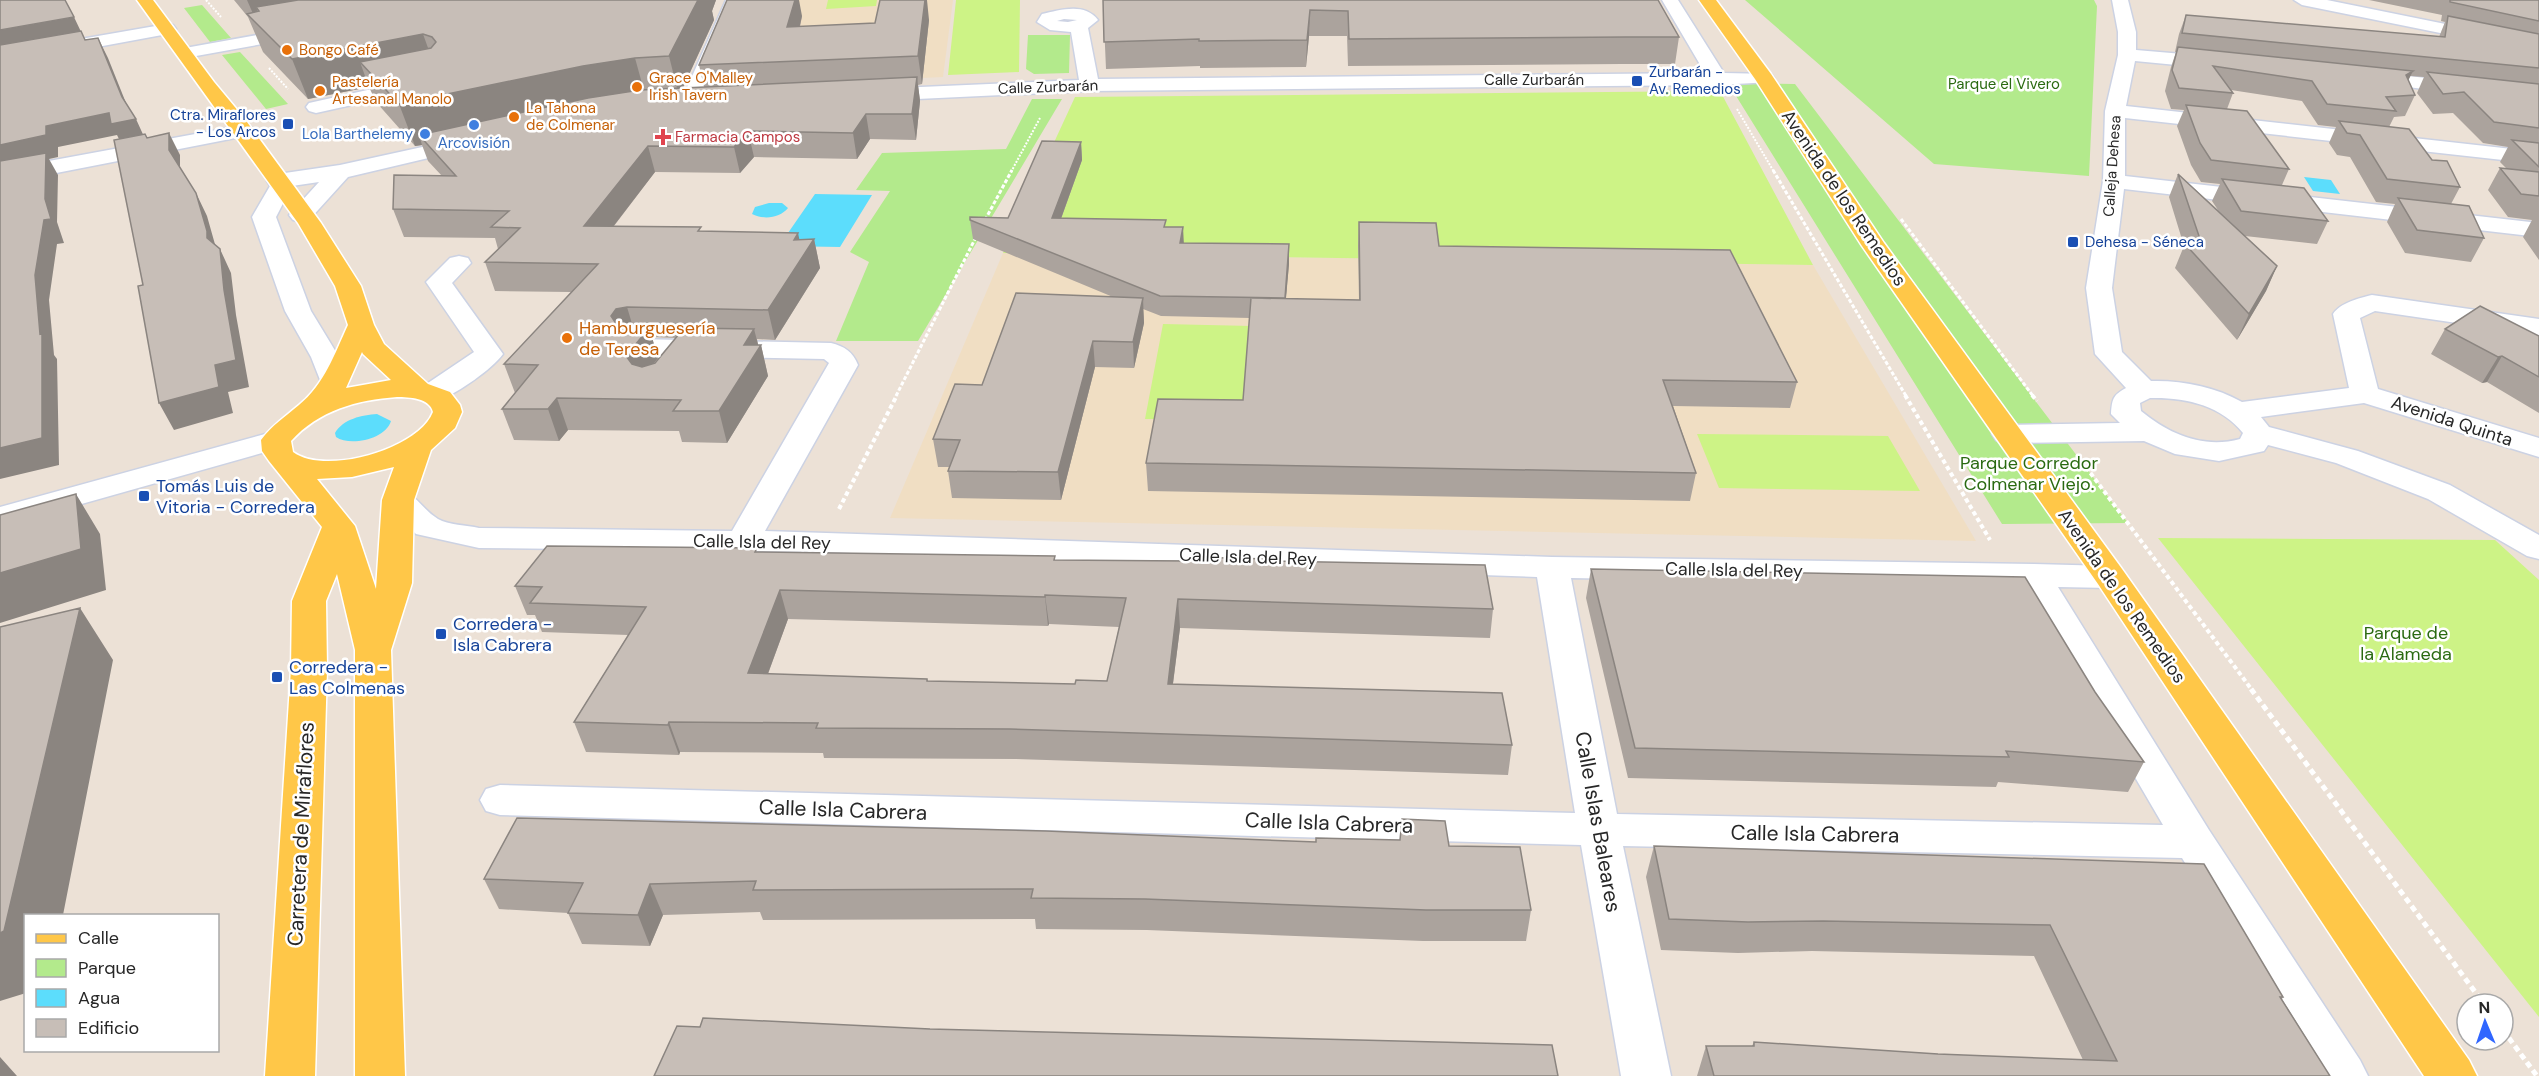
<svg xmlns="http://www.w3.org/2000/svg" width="2539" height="1076" font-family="'DM Sans',sans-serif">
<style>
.education{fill:#f0dec3}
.green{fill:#b3ea8c}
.pitch{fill:#cdf386}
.water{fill:#5cddfc}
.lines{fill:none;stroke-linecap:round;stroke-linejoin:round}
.minor-casing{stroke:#ccd2e3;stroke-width:3}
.major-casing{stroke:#fff;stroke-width:3}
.path-far3{stroke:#fff;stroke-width:2;stroke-dasharray:2 1.5;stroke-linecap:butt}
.path-far2{stroke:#fff;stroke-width:3;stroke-dasharray:4 2;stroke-linecap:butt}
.path-far1{stroke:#fff;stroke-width:4;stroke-dasharray:4.5 3;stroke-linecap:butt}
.path{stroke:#fff;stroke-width:5;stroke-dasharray:6 4;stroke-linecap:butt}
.minor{fill:#fff;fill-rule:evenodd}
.major{fill:#ffc748;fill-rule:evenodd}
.wall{fill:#aba39d;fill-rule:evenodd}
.shaded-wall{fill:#8b8580}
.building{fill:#c7beb7;stroke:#8b8580;stroke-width:1.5;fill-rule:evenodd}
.food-dot{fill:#e8710a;stroke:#fff;stroke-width:2}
.transit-dot{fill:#1a4fb4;stroke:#fff;stroke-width:2}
.shop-dot{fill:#3f7fe0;stroke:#fff;stroke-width:2}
.health-dot{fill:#e0444e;stroke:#fff;stroke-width:2}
.labels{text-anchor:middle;stroke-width:5;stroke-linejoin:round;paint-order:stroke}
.far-food-label{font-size:15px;fill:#c56008;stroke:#fff;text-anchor:start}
.far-transit-label{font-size:15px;fill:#164399;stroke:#fff;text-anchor:start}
.far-street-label{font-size:15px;fill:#272727;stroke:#fff}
.far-park-label{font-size:15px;fill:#2a6a11;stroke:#fff}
.far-shop-label{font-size:15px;fill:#366cbe;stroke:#fff;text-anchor:end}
.far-health-label{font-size:15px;fill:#be3a42;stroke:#fff;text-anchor:start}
.street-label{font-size:18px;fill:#272727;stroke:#fff}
.food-label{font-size:18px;fill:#c56008;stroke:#fff;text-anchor:start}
.park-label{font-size:18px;fill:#2a6a11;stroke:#fff}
.transit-label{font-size:18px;fill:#164399;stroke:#fff;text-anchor:start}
.near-street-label{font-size:21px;fill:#272727;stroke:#fff}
</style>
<rect width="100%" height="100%" fill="#ece1d6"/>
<path class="education" d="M757 0H953L943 77 728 87Z
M1003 253 1813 265 1976 541 890 518Z"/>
<path class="green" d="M1745 0H2094L2097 6 2089 176 1934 164Z
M202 5 231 38 210 42 184 8Z
M1028 35H1070L1069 73 1034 74 1026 69Z
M240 52 288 104 266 109 222 55Z
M1728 83 1795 84 2128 523 2002 524Z
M1032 99H1062L918 341H836L869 262 850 252 890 191 856 190 882 153 1006 149Z"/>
<path class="pitch" d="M828 0H877L876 6 826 9Z
M956 0H1020L1019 72 948 75Z
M1720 91 1813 265 1003 253 1075 97Z
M1163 324 1252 326 1243 420 1145 419Z
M1697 434 1888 436 1920 491 1719 488Z
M2158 538 2495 540 2539 580V1017Z"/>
<path class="water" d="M2304 177 2331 180 2340 194 2313 191Z
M815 194 872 195 840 247 779 246Z
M769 203H782L788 208C780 218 764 220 752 214L755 207Z
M377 414 391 421C386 439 350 447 336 437L335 433C343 419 362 415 377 414Z"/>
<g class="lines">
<defs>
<path id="minor" d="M726 0H742L705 92 693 107H679L676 103 686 90Z
M1662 0H1678L1724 73 1771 74 1774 78 1771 82 1718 85 1089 91 875 101 868 99 865 95 868 91 875 89 1079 80 1071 32 1050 30 1037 22 1042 14C1060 10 1085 2 1098 20L1088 28 1098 79 1705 73ZM1064 19 1077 20 1068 22 1057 21Z
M2112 0H2128L2136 32V50L2218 57 2225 59 2227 63 2225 67 2218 69 2135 61 2126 106 2539 152V164L2125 118V176L2539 223V237L2124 189 2112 288 2122 352 2151 381C2181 380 2216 387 2242 402L2349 388 2333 314C2340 303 2359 298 2372 295L2539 319V335L2375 311 2360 318 2378 389 2539 438V457L2364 403 2261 417 2269 427 2358 451 2450 485 2539 535V559L2527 556 2428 499 2336 463 2268 445 2264 451 2219 461 2175 454 2144 441 2007 443 1996 440 1992 434 1996 428 2007 425 2120 423 2111 414C2112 399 2113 395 2126 388L2095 354 2086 288 2103 181 2105 111 2118 55V32ZM2150 398C2184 397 2221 405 2243 433L2240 439C2203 449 2169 434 2141 411L2140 403Z
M2294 0H2327L2539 43V53L2302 5Z
M167 24 173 25 176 29 173 33 0 65V53Z
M301 27 307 28 310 32 307 36 185 58 179 57 176 53 179 49 185 48Z
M2365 71 2539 91V103L2358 81 2356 77 2358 73Z
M417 79 424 81 427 85 424 89 316 113 309 111 306 107 309 103Z
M244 125 251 127 254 131 251 135 0 184V170Z
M468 137 475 139 478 143 475 147 348 177 309 220 301 222 293 220 289 215 319 182 292 186 276 217 311 311 339 357 348 384 344 390 334 392 324 390 311 357 285 311 252 217 270 186 267 181 270 176 278 174 340 165Z
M459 256 468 258 471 263 452 283 503 354C492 369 458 393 441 399 434 402 429 401 422 399L418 393 422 387 474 352 426 282 450 258Z
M636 339 831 343C844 346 853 352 858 365L765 531 1552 557 2034 564 2110 566 2122 569 2127 577 2122 585 2110 588 2058 587 2209 830 2360 1060 2368 1076H2316L2182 858 1623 846 1671 1076H1621L1581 845 500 815 486 811 480 800 486 789 500 785 1575 813 1537 577 823 552 479 548 416 534 382 500 387 493C415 486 417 506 438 519 448 525 467 525 479 528L732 531 829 363 824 359 636 355 626 353 622 347 626 341ZM1571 578 2023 586 2163 825 1617 814Z
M276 431 287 434 291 440 287 446 0 527V507Z"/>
<path id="major" d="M137 0H153L214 82 244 118 321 223 361 286 374 325 384 344 428 384 450 392 460 405 462 412 455 428 431 450 414 500 412 583 391 650 405 1076H355V650L337 574 326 601 327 669 315 1076H265L291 669 292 601 322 527 269 461 262 451 261 440C272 425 285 417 299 405 324 385 335 353 348 325L335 286 298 223ZM362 352 363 354 391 380 346 388ZM397 397C409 397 430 398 433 412 419 449 325 476 293 452L291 441C319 410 357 400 397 397ZM394 467 382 500 376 589 355 526 317 479 352 477Z
M1699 0H1716L1771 74 1884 243 2122 569 2469 1060 2477 1076H2424L2098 584 1862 246 1755 79Z"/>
</defs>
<use href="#minor" class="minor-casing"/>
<use href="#major" class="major-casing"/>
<path class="path-far3" d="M206 0 221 17
M269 68 288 89
M1737 109 1774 172
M1011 172 1040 118"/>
<path class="path-far2" d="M1773 170 1906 396
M1901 219 2033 396
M985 220 1012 170
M896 396 976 237"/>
<path class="path-far1" d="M1905 395 1990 540
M2032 395 2037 401
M2086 467 2252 690
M839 509 897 395"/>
<path class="path" d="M2251 689 2484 1004
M2503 1030 2537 1076"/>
<use href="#minor" class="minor"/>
<use href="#major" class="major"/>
</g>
<path class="wall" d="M234 0H716L712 11 714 20 683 88 704 87 699 65 802 16 800 27 929 20 922 84 918 85 920 101 916 140 870 139 857 159 754 157 740 173 655 172 614 226 702 231 800 240 814 239 820 268 775 340 757 339 758 345H761L768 376 727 443 682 442 679 431 568 430 559 441 514 440 502 409 515 393 504 364 571 292 495 291 485 262 498 249 495 238 404 237 393 209 442 176 428 161 422 145 415 146 376 102 369 87 308 99 263 52 248 17ZM652 337 676 338 655 363 653 364 658 358Z
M1103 0H1658L1679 37 1675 64H1622L1348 66 1347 36H1309L1306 67 1200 68V66L1106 69Z
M2369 0H2539V260L2523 237 2532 220 2508 217 2488 190 2500 168H2506L2500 162 2508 147 2483 143 2453 113 2433 114 2417 93 2424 77 2410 76 2408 80 2415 95 2405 116 2394 117 2389 127 2432 160 2460 187 2451 204 2484 238 2471 262 2405 253 2387 222 2395 204 2376 202 2350 157 2337 155 2329 143 2336 127 2318 125 2302 101 2231 90 2233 93 2227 109 2289 169 2282 185 2328 221 2317 244 2245 236 2277 266 2266 291 2237 340 2175 268 2184 246 2169 197 2178 174 2218 210 2212 201 2220 184 2201 182 2191 165 2177 126 2184 110 2171 109 2165 91 2171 67 2176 52H2175L2179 34 2186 15 2439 37 2445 22 2441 21 2442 15Z
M1081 142 1082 160 1061 219 1166 227 1183 243 1289 244V264L1286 299 1359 300 1358 246 1359 222 1439 246 1797 382 1790 408 1673 406 1696 473 1690 501 1148 491 1146 463 1243 400 1250 318 1161 316 1143 309 1144 323 1134 368 1095 367 1061 500 952 498 948 471 949 467H938L933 439 982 385 1113 297 973 239 970 220 1008 218Z
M2445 329 2539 336V413L2487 382 2482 383 2431 354Z
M758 552 1055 560 1269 561 1493 609 1490 638 1180 628 1173 684 1512 745 1508 775 1015 759 824 758 823 753 680 752 679 755 586 752 574 722 628 635 542 632 535 615H527L515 586ZM788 619 1048 626 1049 624 1119 627 1107 681 1075 684 928 681 927 679 768 674Z
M1591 569 2095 692 2144 762 2128 792 1998 782 1996 787 1628 778 1586 598Z
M1449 846 1531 910 1526 941H1423L1147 930 1036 929 1035 919 763 920 760 912 663 915 650 946 582 944 568 913 499 909 484 879Z
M1654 846 2204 864 2283 997 2282 999 2330 1076H1697L1706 1046H1752L1754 1042 1938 1054 2083 1060 2034 956 1812 951 1738 953 1661 950 1646 877Z"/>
<path class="shaded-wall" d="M247 0H436L256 7 266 31 258 25Z
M698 0H716L712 11 714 20 679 96 669 56Z
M795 0H799L802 16 793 55 787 27Z
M925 0H927L929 20 922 84 918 56Z
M1310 10 1309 36 1306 67 1307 40Z
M74 17 83 36 0 51V30Z
M423 34 437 73 360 62 369 87 308 99 292 59Z
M98 38 108 58 132 118 122 97Z
M635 58 646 98 419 135 422 145 415 146 399 104 583 66Z
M2413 71 2403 91 2406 75Z
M917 77 920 101 916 140 912 114Z
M109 113 136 119 146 141 122 145 117 135 58 147V157L49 159 58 175 57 222 64 243 57 244 49 300 54 355 57 359 59 465 0 479V448L40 334 0 170V145L46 126Z
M866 114 870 139 857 159 853 133Z
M748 131 754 157 740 173 734 147Z
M169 133 180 155V173L169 150Z
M1081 142 1082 160 1054 238 1052 218Z
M648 146 655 172 592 254 584 226Z
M196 193 207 216 218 255 207 238Z
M1183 227 1184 246 1180 243Z
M798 233 803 256 814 239 820 268 775 340 768 310 794 240Z
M1289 244V264L1284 318 1285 298Z
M220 249 231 273 236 315 249 387 228 392 233 413 174 430 159 403 224 290Z
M2277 266 2266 291 2237 340 2249 314Z
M1143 298 1144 323 1134 368 1133 342Z
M627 307 636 337 626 339 611 316 616 309Z
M649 328 658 358 636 387 626 356Z
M754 329 759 348 761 345 768 376 727 443 719 411 744 345Z
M1093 341 1095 367 1061 500 1058 472Z
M2502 356 2487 382 2482 383 2498 357Z
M557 398 568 430 559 441 548 409Z
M76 494 100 534 106 590 0 623V573Z
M780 590 788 619 757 703 748 673Z
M1045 595 1049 624 1048 626 1045 597Z
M1178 599 1180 628 1169 714 1168 684Z
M80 608 113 660 63 915H26V993L0 1001V933Z
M669 722 680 752 679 755 668 725Z
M650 884 663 915 650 946 638 915Z
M0 1057 17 1076H0Z"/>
<path class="building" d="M0 0H65L74 17 0 30Z
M298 0H698L669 56 635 58 583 66 399 104 360 62 431 48 436 42 432 37 423 34 292 59 247 14 259 11 256 7Z
M727 0H795L787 27 875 23 880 0H925L918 56 699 65Z
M1103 0H1658L1679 37H1626L1349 39 1348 11 1310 10 1307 40 1199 41V39L1104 42Z
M2450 0H2539V21L2450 2Z
M2186 15 2445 37 2448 16 2539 34V68L2182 33Z
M81 31 85 40 98 38 122 97 136 119 111 124 109 113 46 126V135L0 145V45Z
M2178 47 2413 71 2406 75 2415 95 2386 97 2396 111 2327 104 2312 81 2213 66 2233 93 2179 88 2172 70Z
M2427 72 2539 84V128L2494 122 2464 92 2443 94Z
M917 77 912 114H866L853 133 748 131 734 147 648 146 584 226 701 227 698 231 798 233 794 240 814 239 768 310 627 307 616 309 611 316 617 325 649 328 626 356 632 364 642 367 655 363 684 328 754 329 744 345H761L719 411H673L681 400 557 398 548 409H502L538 365 504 364 598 264 485 262 520 228 491 227 509 211 393 209 394 175 456 176 419 135 588 98 640 90Z
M2186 105 2247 111 2289 169 2211 160 2200 143Z
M2339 121 2409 129 2432 160 2447 161 2460 187 2387 179 2360 135 2347 133Z
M169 133V150L196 193 207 231V238L220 249 224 290 236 360 215 365 219 387 159 403 138 286 143 285 114 140 145 134 147 138Z
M2512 140 2539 143V167Z
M1042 141 1081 142 1052 218 1166 220 1164 227H1183L1180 243 1289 244 1285 298 1160 296 970 220V217L1008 218Z
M46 153 45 199 51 219 44 220 35 275 40 334 42 333V438L0 448V161Z
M2500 168 2539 172V196L2521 194Z
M2178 174 2277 266 2249 314 2185 244 2202 245Z
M2222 179 2304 188 2328 221 2241 211Z
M2398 198 2469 206 2484 238 2417 230Z
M1359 222 1436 223 1439 246 1730 250 1797 382 1663 380 1696 473 1146 463 1158 399 1243 400 1251 298 1360 300Z
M1016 293 1143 298 1133 342 1093 341 1058 472 948 471 960 440 933 439 955 384 982 385Z
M2480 306 2539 336V377L2502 356 2498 357 2445 329Z
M76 494 81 549 0 573V515Z
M547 546 757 548 755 552 1055 556 1054 560 1187 561 1188 557 1269 559V561L1485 565 1493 609 1178 599 1168 684 1502 693 1512 745 1010 729 816 728 818 723 669 722 668 725 574 722 646 607 530 603 542 587 515 586ZM780 590 1045 597V595L1126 598 1107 681 1076 680 1075 684 927 681V679L748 673Z
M1591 569 2025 577 2095 692 2144 762 2006 751 2009 757 1635 748Z
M80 608 4 931 0 933V627Z
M517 818 1046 831 1316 842V838L1400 840 1402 819 1445 821 1449 846 1520 847 1531 910H1426L1145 899 1031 898 1033 889 753 890 756 881 650 884 638 915 568 913 583 883 484 879Z
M1654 846 2204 864 2283 997H2280L2330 1076H1714L1706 1046H1754V1042L1938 1054 2117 1061 2050 925 1823 921 1748 922 1669 919Z
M703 1018 930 1029 1552 1045 1558 1076H654L677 1026 700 1027Z"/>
<g class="food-dot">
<circle cx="287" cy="50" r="6"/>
<circle cx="637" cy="87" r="6"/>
<circle cx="320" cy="91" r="6"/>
<circle cx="514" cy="117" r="6"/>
<circle cx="567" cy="338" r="6"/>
</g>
<g class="transit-dot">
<rect x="1631" y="75" width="12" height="12" rx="3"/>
<rect x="282" y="118" width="12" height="12" rx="3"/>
<rect x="2067" y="236" width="12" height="12" rx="3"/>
<rect x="138" y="490" width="12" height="12" rx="3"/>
<rect x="435" y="628" width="12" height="12" rx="3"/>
<rect x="271" y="671" width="12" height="12" rx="3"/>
</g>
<g class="shop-dot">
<circle cx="474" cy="125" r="6"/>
<circle cx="425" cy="134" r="6"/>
</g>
<path class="health-dot" d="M660 128h6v6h6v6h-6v6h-6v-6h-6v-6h6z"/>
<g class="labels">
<g class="far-food-label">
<text x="299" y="55">Bongo Café</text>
<text x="649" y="83">Grace O'Malley<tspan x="649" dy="17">Irish Tavern</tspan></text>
<text x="332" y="87">Pastelería<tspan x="332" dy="17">Artesanal Manolo</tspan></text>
<text x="526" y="113">La Tahona<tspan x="526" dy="17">de Colmenar</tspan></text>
</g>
<g class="far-transit-label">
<text x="1649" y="77">Zurbarán -<tspan x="1649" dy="17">Av. Remedios</tspan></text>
<text x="276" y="120" text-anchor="end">Ctra. Miraflores<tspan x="276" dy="17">- Los Arcos</tspan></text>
<text x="2085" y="247">Dehesa - Séneca</text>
</g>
<g class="far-street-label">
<text x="1534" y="85">Calle Zurbarán</text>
<text transform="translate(1048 87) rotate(-2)" y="5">Calle Zurbarán</text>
<text transform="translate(2112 166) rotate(-86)" y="5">Calleja Dehesa</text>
</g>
<g class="far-park-label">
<text x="2004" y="89">Parque el Vivero</text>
</g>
<g class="far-shop-label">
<text x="413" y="139">Lola Barthelemy</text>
<text x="474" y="148" text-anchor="middle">Arcovisión</text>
</g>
<g class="far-health-label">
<text x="675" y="142">Farmacia Campos</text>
</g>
<g class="street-label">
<text transform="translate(1844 198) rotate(56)" y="6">Avenida de los Remedios</text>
<text transform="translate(2452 421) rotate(18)" y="6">Avenida Quinta</text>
<text transform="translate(762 542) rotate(1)" y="6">Calle Isla del Rey</text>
<text transform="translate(1248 557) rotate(2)" y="6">Calle Isla del Rey</text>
<text transform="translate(1734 570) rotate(1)" y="6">Calle Isla del Rey</text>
<text transform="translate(2122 596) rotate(55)" y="6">Avenida de los Remedios</text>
</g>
<g class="food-label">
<text x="579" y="334">Hamburguesería<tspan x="579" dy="21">de Teresa</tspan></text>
</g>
<g class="park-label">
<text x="2029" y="469">Parque Corredor<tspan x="2029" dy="21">Colmenar Viejo.</tspan></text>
<text x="2406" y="639">Parque de<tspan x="2406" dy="21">la Alameda</tspan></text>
</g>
<g class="transit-label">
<text x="156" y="492">Tomás Luis de<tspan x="156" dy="21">Vitoria - Corredera</tspan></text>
<text x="453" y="630">Corredera -<tspan x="453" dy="21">Isla Cabrera</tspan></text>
<text x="289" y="673">Corredera -<tspan x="289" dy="21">Las Colmenas</tspan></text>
</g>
<g class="near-street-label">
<text transform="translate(843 810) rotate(2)" y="7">Calle Isla Cabrera</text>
<text transform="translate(1598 822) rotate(80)" y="7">Calle Islas Baleares</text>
<text transform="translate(1329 823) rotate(2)" y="7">Calle Isla Cabrera</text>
<text transform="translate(301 834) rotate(-87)" y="7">Carretera de Miraflores</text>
<text transform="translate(1815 834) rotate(1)" y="7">Calle Isla Cabrera</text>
</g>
</g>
<rect x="24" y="914" width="195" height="138" fill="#ffffff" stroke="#a9a9a9" stroke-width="1.5"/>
<rect x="36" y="934" width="30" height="9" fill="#ffc748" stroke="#a9a9a9" stroke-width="1.5"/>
<text x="78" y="944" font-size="18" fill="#272727">Calle</text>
<rect x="36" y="959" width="30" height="18" fill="#b3ea8c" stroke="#a9a9a9" stroke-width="1.5"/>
<text x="78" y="974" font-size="18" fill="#272727">Parque</text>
<rect x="36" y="989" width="30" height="18" fill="#5cddfc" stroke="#a9a9a9" stroke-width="1.5"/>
<text x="78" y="1004" font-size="18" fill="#272727">Agua</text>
<rect x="36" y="1019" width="30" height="18" fill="#c7beb7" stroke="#a9a9a9" stroke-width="1.5"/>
<text x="78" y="1034" font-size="18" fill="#272727">Edificio</text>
<g transform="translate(2485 1022) rotate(358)"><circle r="28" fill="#ffffff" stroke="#a9a9a9" stroke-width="1.5"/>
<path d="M0-4.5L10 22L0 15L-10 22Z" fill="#3066ff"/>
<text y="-9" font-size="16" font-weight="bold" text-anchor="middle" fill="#272727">N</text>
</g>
</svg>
